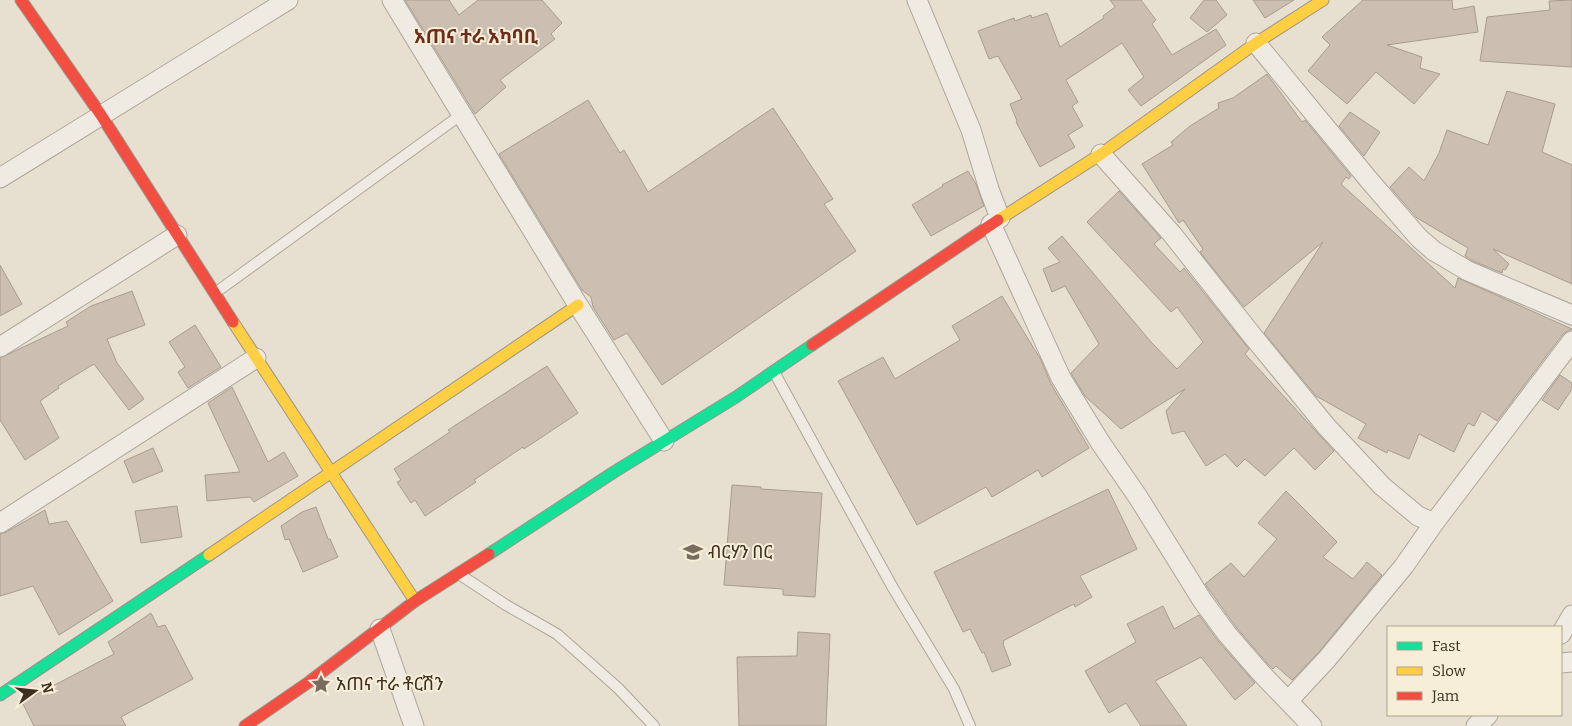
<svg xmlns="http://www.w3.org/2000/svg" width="1572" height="726" font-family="Bitter,'Noto Sans Ethiopic',serif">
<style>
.building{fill:#cbbfb2;stroke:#a89c90}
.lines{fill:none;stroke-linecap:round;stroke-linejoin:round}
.lane-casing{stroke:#ada599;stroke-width:12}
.street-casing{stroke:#ada599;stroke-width:21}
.fast-casing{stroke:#9c958a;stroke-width:13}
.slow-casing{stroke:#9c958a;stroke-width:13}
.jam-casing{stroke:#9c958a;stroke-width:13}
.lane{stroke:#efebe3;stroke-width:10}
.street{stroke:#efebe3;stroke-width:19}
.fast{stroke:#16e098;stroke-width:11}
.slow{stroke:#ffcf43;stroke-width:11}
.jam{stroke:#f24e42;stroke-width:11}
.labels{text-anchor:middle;stroke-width:4;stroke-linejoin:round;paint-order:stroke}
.poi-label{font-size:18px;fill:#3d2e20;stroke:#f7eed8;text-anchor:start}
.neighbourhood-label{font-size:19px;font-weight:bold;fill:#6b2e1e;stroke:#f7eed8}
</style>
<rect width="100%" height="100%" fill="#e7e0d1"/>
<path class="building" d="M405 0H449L459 15 478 0H542L562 23 551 34 555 39 500 80 506 87 475 114Z
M1110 0H1141L1156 20 1152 24 1172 55 1216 29 1226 45 1141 106 1128 90 1144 77 1122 43 1066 80 1078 102 1072 106 1083 126 1068 135 1075 147 1040 167 1016 122 1017 121 1010 104 1022 99 998 56 989 59 978 31 1014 18 1015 21 1031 15 1032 18 1047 13 1060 47 1104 18 1103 16 1115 7Z
M1204 0H1216L1227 15 1207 32 1190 18Z
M1253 0H1294L1265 18Z
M1363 0H1452L1453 10 1474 6 1478 32 1387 45 1422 57 1420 68 1440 74 1414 104 1376 72 1347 104 1308 71 1330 45 1322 37Z
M1572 0V67L1480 61 1487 17 1550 10 1549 1Z
M1267 74 1302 122 1305 120 1351 176 1349 179 1346 177 1341 184 1455 288 1458 278 1572 329 1563 334 1497 421 1482 411 1474 426 1468 423 1454 452 1419 434 1409 459 1388 450 1387 453 1358 438 1366 424 1316 396 1264 333 1323 242 1244 307 1200 252 1203 249 1183 220 1179 223 1142 164 1173 145 1171 142 1190 126 1219 108 1218 103 1233 98Z
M1507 91 1555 104 1542 152 1572 165V284L1493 249 1509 264 1505 270 1503 269 1502 273 1473 261 1465 256 1468 248 1417 218 1390 187 1409 167 1424 181 1439 153 1447 130 1488 145Z
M588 100 620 153 624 150 648 192 773 108 833 199 824 204 856 251 662 385 627 333 614 340 593 307 591 297 582 290 499 154Z
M1350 112 1380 132 1364 156 1339 126Z
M968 171 976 184 984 206 931 236 912 205 943 186 942 185Z
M1119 191 1161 238 1154 244 1180 272 1184 268 1249 349 1245 354 1334 451 1315 470 1294 448 1265 476 1245 459 1237 467 1225 454 1206 466 1184 431 1172 434 1166 411 1185 389 1121 429 1085 396 1071 373 1099 344 1065 286 1052 292 1043 269 1060 262 1048 248 1062 236 1151 342 1177 369 1203 342 1177 307 1171 312 1087 222Z
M0 265 22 304 0 316Z
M132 291 145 325 107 339 117 363 144 399 129 410 94 364 58 386 59 388 40 401 59 438 25 460 0 420V358L68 326 66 322 91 306Z
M1002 296 1041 360 1051 384 1089 448 1042 477 1038 470 992 497 986 487 917 525 838 381 883 357 895 379 960 340 952 326Z
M195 325 221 367 188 388 178 372 185 367 169 342Z
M547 366 578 413 524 449 523 447 474 480 476 482 425 516 415 500 411 503 397 482 401 480 394 469 450 432 448 430Z
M1560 375 1572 383V389L1558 410 1542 400Z
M232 387 268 462 284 452 298 476 254 502 250 497 207 501 205 475 240 472 208 403Z
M153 448 163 471 133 483 124 461Z
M732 485 761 487V489L822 493 815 597 783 595V589L724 585Z
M1108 489 1137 549 1080 576 1092 597 1075 607 1074 604 1062 610 1003 641 1004 643 1003 644 1011 665 992 672 984 652 982 653 970 629 963 632 934 572Z
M1286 491 1337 542 1323 557 1353 579 1367 562 1382 575 1319 652 1292 680 1276 666 1273 669 1268 664 1236 627 1205 584 1231 563 1244 577 1277 539 1258 523Z
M177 506 182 537 141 543 135 511Z
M316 507 328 539H330L338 557 303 572 289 539 285 540 281 526 302 512Z
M45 510 49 524 67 521 113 601 59 635 33 586 0 596V534L6 532Z
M1163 606 1174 629 1199 615 1218 641 1255 683 1235 700 1201 657 1155 681 1187 726H1141L1126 703 1109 713 1085 671 1136 642 1127 624Z
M151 613 158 627 165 625 193 679 121 717 126 726H34L22 702 114 654 108 642Z
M798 632 830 634 826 726H739L737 657 797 656Z"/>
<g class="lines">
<defs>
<path id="lane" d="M215 293 462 114
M774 372 893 588 954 689 970 726
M462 576 506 605 557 634 618 688 654 726"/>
<path id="street" d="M392 0 578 305 664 441
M917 0 971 130 989 189 1000 218
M1256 43 1369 180 1419 238 1434 251 1468 271 1572 315
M1101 154 1172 234 1251 334 1326 426 1382 486 1418 516 1434 523
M0 178 288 0
M991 224 1061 378 1100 442 1138 497 1202 600 1227 634 1260 672 1312 726
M0 347 177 235
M0 523 256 358
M380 629 414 726
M1561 634 1572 615
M1561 663 1572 662
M1288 701 1327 659 1404 566 1434 523 1572 341
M1476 726 1488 715"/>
<path id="fast" d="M489 554 614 472 736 397 812 345
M0 695 209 555"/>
<path id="slow" d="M998 220 1101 154 1256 43 1323 0
M233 322 415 601
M209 555 578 305"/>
<path id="jam" d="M21 0 101 115 233 322
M812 345 998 220
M245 726 309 682 415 601 489 554"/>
</defs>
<use href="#lane" class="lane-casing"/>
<use href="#street" class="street-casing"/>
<use href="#fast" class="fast-casing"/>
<use href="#slow" class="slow-casing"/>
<use href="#jam" class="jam-casing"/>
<use href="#lane" class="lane"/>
<use href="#street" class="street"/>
<use href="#fast" class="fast"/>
<use href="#slow" class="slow"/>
<use href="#jam" class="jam"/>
</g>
<defs>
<symbol id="school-bare" viewBox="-9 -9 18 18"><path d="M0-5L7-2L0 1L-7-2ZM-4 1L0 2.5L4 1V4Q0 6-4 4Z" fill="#786c5e" stroke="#f7eed8" stroke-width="2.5" paint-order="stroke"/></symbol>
<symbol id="sight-bare" viewBox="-9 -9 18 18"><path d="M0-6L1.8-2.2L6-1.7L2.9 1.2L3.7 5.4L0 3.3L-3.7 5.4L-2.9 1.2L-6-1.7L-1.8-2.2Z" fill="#786c5e" stroke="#f7eed8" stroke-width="2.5" paint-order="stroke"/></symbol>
</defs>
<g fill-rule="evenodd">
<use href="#school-bare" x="679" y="538" width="28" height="28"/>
<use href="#sight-bare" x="307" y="670" width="28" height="28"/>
</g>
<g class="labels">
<g class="poi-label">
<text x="708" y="558">ብርሃን በር</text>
<text x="336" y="690">አጠና ተራ ቶርሽን</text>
</g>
<g class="neighbourhood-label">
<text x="476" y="43">አጠና ተራ አካባቢ</text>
</g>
</g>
<rect x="1387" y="626" width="175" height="90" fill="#f7eed8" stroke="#ada18e"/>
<rect x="1397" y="642" width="25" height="8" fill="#16e098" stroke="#ada18e"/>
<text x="1432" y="651" font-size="15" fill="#3d2e20">Fast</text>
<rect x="1397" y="667" width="25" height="8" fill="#ffcf43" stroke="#ada18e"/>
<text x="1432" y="676" font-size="15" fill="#3d2e20">Slow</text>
<rect x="1397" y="692" width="25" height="8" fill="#f24e42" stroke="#ada18e"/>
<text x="1432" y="701" font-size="15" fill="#3d2e20">Jam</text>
<g transform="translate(35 691) rotate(75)" stroke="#f7eed8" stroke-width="4" paint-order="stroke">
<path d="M0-4L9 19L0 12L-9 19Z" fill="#3d2e20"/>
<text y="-8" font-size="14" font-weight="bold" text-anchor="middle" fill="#3d2e20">N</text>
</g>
</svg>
